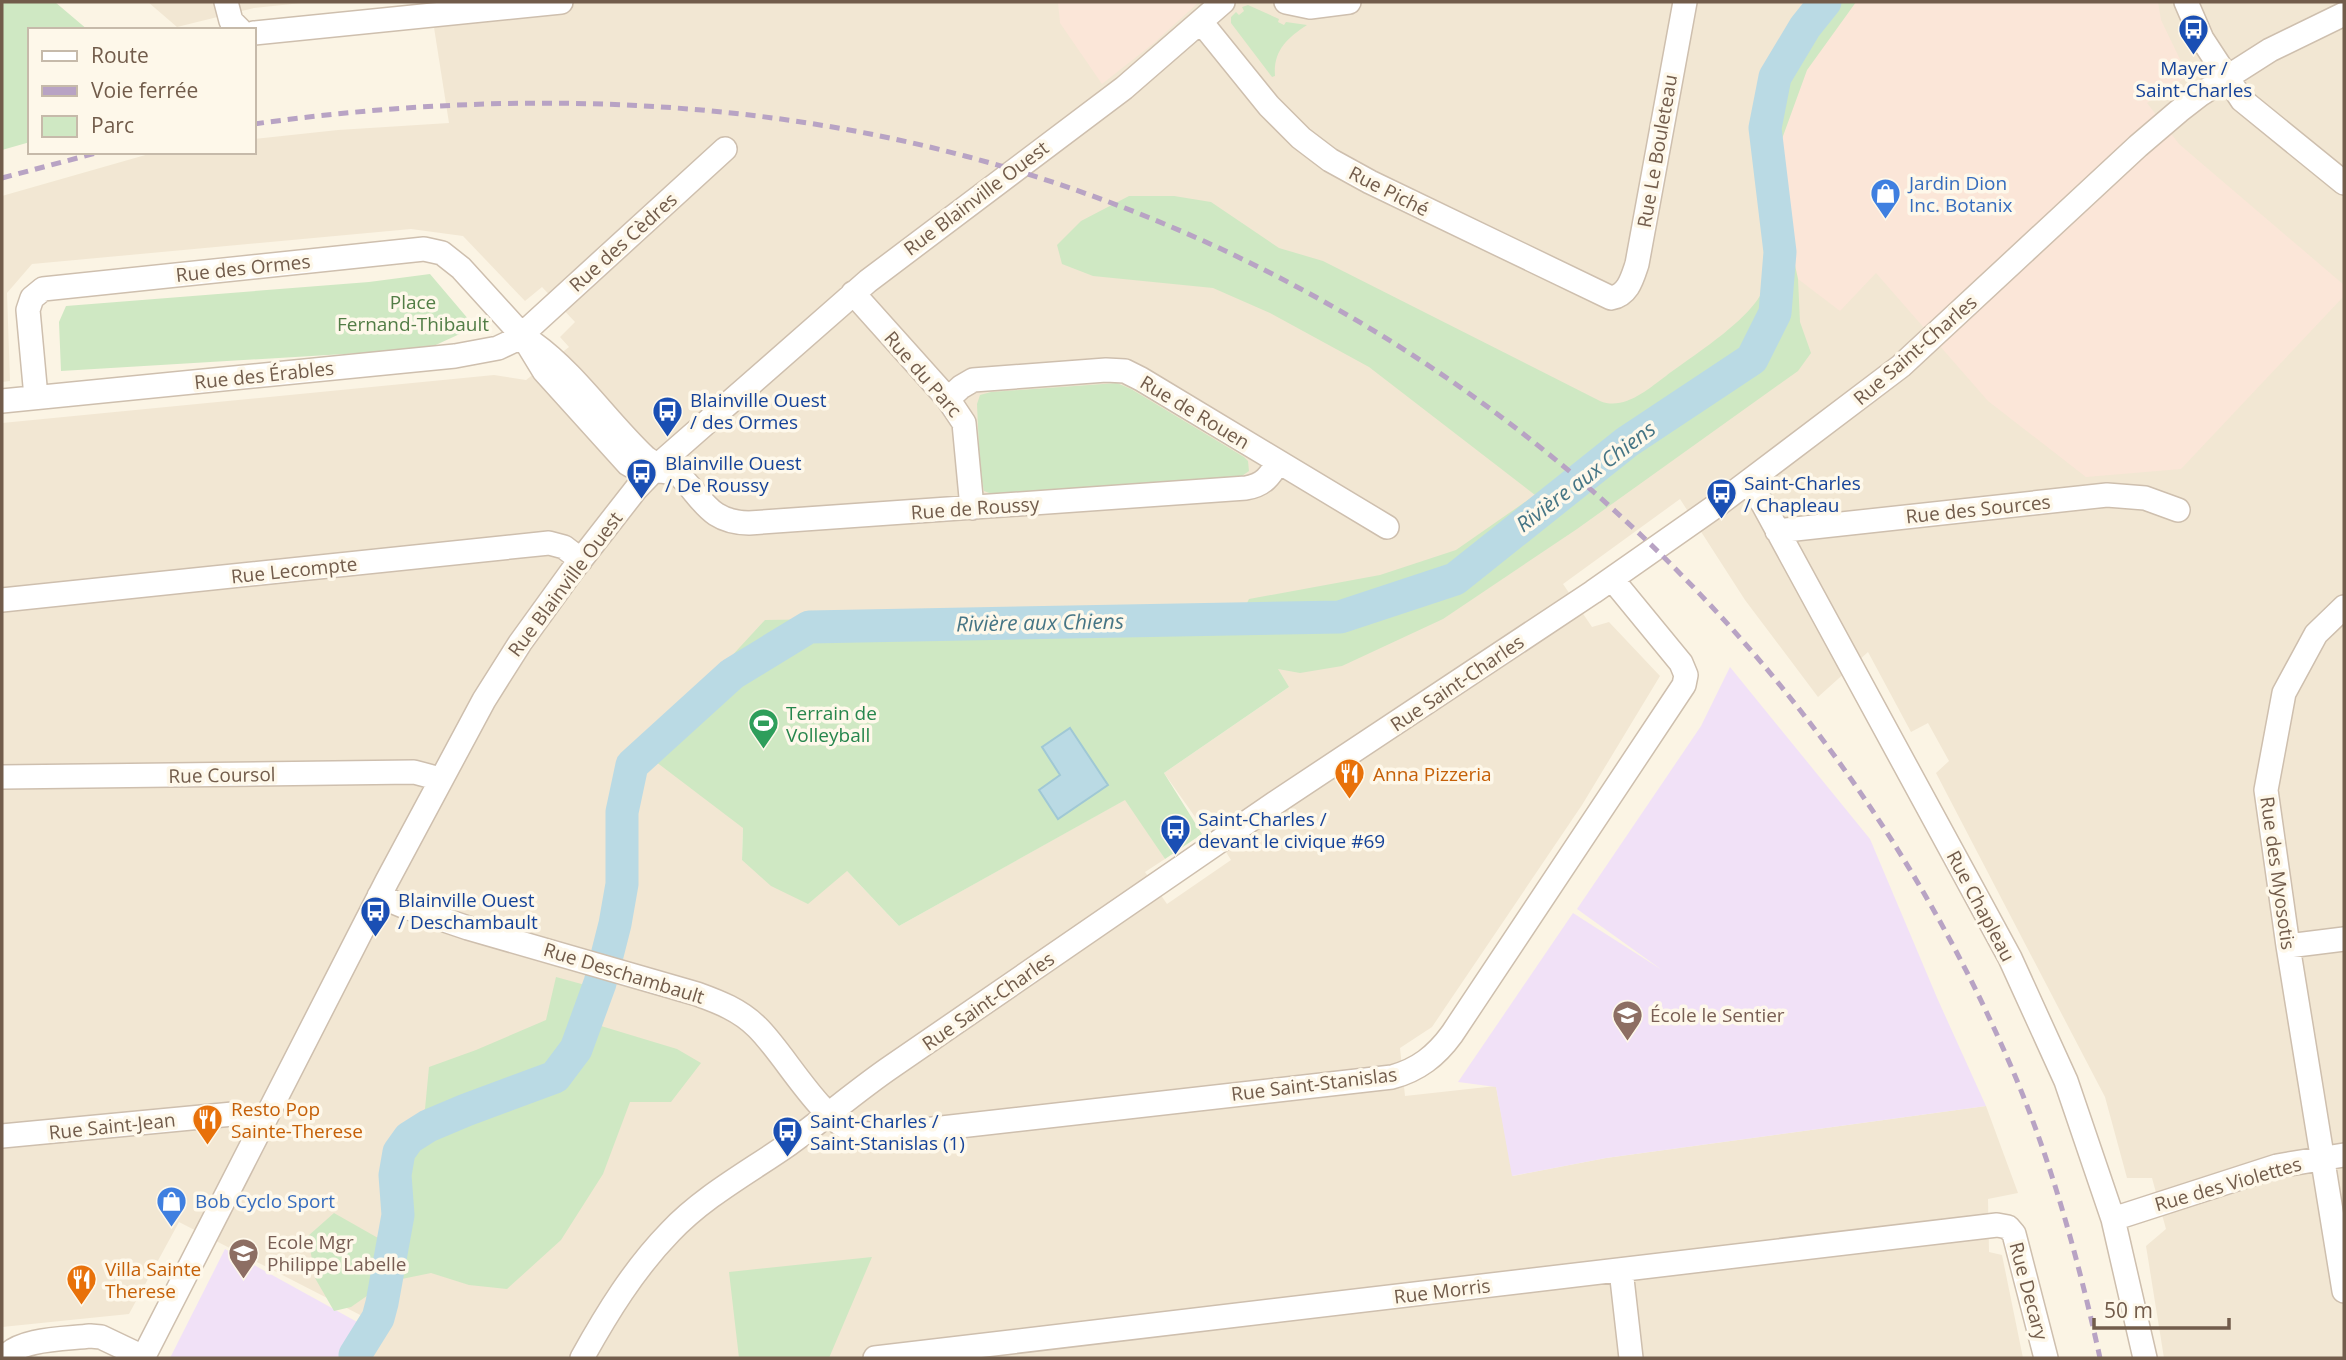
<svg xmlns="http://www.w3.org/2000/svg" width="2346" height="1360" font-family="'Open Sans',sans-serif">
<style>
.residential{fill:#f2e7d3;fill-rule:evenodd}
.commercial{fill:#fbe6d8}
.education{fill:#f1e1f7}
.green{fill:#cfe8c3}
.water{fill:#badae4;stroke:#a0c8d5;stroke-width:2}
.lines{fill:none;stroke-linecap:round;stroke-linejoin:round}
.river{stroke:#badae4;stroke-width:33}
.minor-casing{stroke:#cebfae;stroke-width:26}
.minor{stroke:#fff;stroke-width:23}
.rail{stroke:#b8a3c4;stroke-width:5;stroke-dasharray:10 7;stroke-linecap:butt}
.labels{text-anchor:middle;stroke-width:7;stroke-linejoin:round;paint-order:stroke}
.transit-label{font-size:19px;fill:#164399;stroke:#fef8ea;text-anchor:start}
.street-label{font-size:19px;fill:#725c4b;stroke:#fef8ea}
.shop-label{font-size:19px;fill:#366cbe;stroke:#fef8ea;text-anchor:start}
.park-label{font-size:19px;fill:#527d46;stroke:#fef8ea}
.leisure-label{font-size:19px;fill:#27864d;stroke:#fef8ea;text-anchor:start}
.food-label{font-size:19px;fill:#c56008;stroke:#fef8ea;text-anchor:start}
.education-label{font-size:19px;fill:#785e54;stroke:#fef8ea;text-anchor:start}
.water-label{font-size:21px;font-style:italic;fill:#467585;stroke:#fef8ea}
</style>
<rect width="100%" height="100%" fill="#fbf4e4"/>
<path class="residential" d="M148 2H311L254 8 177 27Z
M430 2H2344V1358H2164L2146 1246 2166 1229 2152 1178H2127L2105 1097 1936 773 1949 761 1928 723 1911 732 1868 652 1818 697 1745 600 1680 499 1563 584 1592 627 1609 622 1660 676 1582 805 1432 1027 1400 1048 1405 1096 1496 1086 1513 1176 1606 1158 1986 1106 2018 1193 1988 1199 1989 1252 2002 1255 2023 1358H356L372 1321 179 1222 129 1314 2 1327V423L494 375 526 380 569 347 560 337 575 322 542 287 525 301 463 236 411 229 32 264 7 293 10 381 2 382V196L156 152H254V139L338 130 449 123ZM1289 687 1164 773 1205 831 1211 828 1231 860 1167 904 1145 872 1165 859 1126 799 899 926 847 871 742 860 743 828Z"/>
<path class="commercial" d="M1058 2H1199L1154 43 1102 84 1060 23Z
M1856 2H2158L2161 20 2188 76 2147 103 2179 144 2344 285V296L2181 469 2086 477 1988 401 1876 273 1840 311 1798 279 1776 179 1779 147 1807 70Z"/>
<path class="education" d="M1730 667 1870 839 1938 1000 1986 1106 1606 1158 1512 1176 1496 1087 1458 1082 1573 913 1662 970 1577 909 1701 726Z
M225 1249 359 1323 343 1358H170Z"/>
<path class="green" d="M2 2H55L88 30H30V142L2 150Z
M1807 2H1856L1807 70 1779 147 1776 179 1798 279 1800 322 1811 353 1798 371 1577 529 1443 619 1342 666 1300 673 1278 669 1289 687 1164 773 1202 834 1165 859 1125 800 899 926 847 871 808 904 771 886 742 860 743 828 643 752 765 620 1242 613 1249 599 1380 575 1456 550 1535 495 1369 367 1270 313 1213 288 1093 276 1062 264 1057 245 1081 221 1129 196H1174L1211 202 1279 248 1323 261 1600 401C1624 411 1648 389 1666 376 1692 356 1754 318 1764 287 1773 257 1765 223 1761 192 1752 128 1759 49 1807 2Z
M1248 5 1279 19 1278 22 1284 25 1286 22 1307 25C1287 38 1273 51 1275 76L1272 77 1231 23V17L1236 12 1239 15 1244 11 1242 7Z
M430 274 475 327 427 349 61 371 59 322 66 306 369 282Z
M1117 383 1131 389 1244 457 1248 461 1249 471 1242 476 1234 477 1006 493 992 494 984 491 980 471 977 404 980 395 991 392Z
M556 977 607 991 601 1026 677 1049 701 1063 671 1102H630L603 1174 561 1240 507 1289 469 1285 431 1273 387 1282 351 1307 334 1311 315 1278 308 1236 334 1213 378 1238 408 1196 386 1168 398 1138 425 1109 429 1067 476 1050 546 1020Z
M872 1257 829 1358H739L729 1272Z"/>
<path class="water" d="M1070 728 1108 785 1058 819 1039 790 1060 775 1042 747Z"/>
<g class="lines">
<path class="river" d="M355 1355 378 1318 382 1303 398 1215 395 1175 399 1152 409 1138 428 1126 466 1110 555 1077 576 1049 600 983 615 924 622 884V812L632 765 732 674 809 627 1340 617 1455 579 1627 442 1752 359 1775 313 1780 252 1765 128 1775 77 1805 27 1825 2"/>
<defs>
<path id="minor" d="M226 2 231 21 240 30
M1286 2 1310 7 1349 2
M2186 2 2202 39 2242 100 2344 183
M1201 22 1269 106 1301 138 1330 160 1370 182 1611 298C1628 295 1632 279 1637 264L1685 2
M254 33 561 2
M853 293 948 399 964 423 972 508
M533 343C576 374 606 420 645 457 654 466 668 465 678 474 704 499 708 522 749 523L1246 488C1264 485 1270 476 1278 462
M36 397 28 310 32 298 43 289 424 249 442 253 461 268 522 335 544 371 628 464C643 474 662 468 679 475
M948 399 961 387 973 380 1106 370 1125 371 1141 379 1387 527
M2 401 455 356 498 348 517 339 725 149
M1748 483 1763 504 2010 958 2066 1081 2113 1219 2145 1358
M1777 531 2107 495 2145 498 2178 510
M2 600 549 543 564 547 581 560
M2344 607 2316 634 2284 693 2266 790 2288 946 2344 1291
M2 777 414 772 440 779
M379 896 403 906 468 928 697 994C719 1002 740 1010 757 1027 785 1054 820 1121 856 1132 874 1137 896 1132 915 1131L1392 1077C1418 1070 1436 1056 1452 1034L1684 685 1686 675 1681 663 1612 579
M2288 946 2344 939
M2 1136 233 1114 261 1124
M2113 1219 2277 1166 2344 1155
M1621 1270 1631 1358
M4 1358C20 1338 66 1339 90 1336L101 1337 143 1357
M143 1358 387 881 484 700 520 643 572 571 636 489 665 459 868 281 1124 88 1223 2
M582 1358C607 1313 634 1269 670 1232 704 1196 749 1172 789 1144 824 1119 856 1091 891 1067L1275 803 1593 592 1720 503 1901 366 2138 146 2179 111 2201 94 2270 50 2344 14
M875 1358 1997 1225 2008 1227 2014 1234 2046 1358"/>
</defs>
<use href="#minor" class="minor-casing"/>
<use href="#minor" class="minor"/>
<path class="rail" d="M254 124C489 91 733 94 965 156 1434 281 1818 619 2010 1064 2051 1159 2078 1258 2100 1358
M2 178 100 152"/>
</g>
<defs>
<symbol id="bus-pin" viewBox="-11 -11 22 30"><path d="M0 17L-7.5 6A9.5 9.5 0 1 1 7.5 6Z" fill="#1a4fb4" stroke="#fef8ea"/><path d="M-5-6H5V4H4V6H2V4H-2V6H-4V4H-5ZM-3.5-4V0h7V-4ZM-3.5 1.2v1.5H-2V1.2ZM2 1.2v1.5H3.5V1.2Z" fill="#fff"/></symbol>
<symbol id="shop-pin" viewBox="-11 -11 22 30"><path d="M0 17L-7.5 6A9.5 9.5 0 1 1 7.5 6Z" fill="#3f7fe0" stroke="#fef8ea"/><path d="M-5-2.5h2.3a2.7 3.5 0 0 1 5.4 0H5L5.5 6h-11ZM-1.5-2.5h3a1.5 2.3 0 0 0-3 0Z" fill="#fff"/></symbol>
<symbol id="stadium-pin" viewBox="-11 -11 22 30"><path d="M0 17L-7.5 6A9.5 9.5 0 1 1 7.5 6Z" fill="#2e9e5b" stroke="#fef8ea"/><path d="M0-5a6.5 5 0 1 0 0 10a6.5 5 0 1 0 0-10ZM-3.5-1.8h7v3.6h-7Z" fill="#fff"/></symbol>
<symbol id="restaurant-pin" viewBox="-11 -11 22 30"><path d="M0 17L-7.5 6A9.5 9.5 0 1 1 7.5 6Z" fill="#e8710a" stroke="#fef8ea"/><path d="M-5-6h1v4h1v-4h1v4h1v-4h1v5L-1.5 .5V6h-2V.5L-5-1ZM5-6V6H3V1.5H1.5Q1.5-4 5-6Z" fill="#fff"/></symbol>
<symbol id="school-pin" viewBox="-11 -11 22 30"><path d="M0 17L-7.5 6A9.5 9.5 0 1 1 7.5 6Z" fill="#8d6e63" stroke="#fef8ea"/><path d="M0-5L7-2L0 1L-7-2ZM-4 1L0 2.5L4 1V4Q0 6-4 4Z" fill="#fff"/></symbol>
</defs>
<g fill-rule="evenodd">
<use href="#bus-pin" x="2176" y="12" width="35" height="47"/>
<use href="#shop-pin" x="1868" y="176" width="35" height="47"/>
<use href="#bus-pin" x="650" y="394" width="35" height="47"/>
<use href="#bus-pin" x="624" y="456" width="35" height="47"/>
<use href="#bus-pin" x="1704" y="476" width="35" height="47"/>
<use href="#stadium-pin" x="746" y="706" width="35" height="47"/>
<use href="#restaurant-pin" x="1332" y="756" width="35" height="47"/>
<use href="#bus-pin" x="1158" y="812" width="35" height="47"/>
<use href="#bus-pin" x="358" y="894" width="35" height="47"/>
<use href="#school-pin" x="1610" y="998" width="35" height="47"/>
<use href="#restaurant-pin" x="190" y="1102" width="35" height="47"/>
<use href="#bus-pin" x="770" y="1114" width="35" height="47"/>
<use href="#shop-pin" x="154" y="1184" width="35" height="47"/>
<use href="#school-pin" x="226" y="1236" width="35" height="47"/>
<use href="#restaurant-pin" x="64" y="1262" width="35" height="47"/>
</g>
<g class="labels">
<g class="transit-label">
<text x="2194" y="75" text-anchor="middle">Mayer /<tspan x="2194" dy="22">Saint-Charles</tspan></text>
<text x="690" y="407">Blainville Ouest<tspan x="690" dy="22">/ des Ormes</tspan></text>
<text x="665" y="470">Blainville Ouest<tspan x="665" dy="22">/ De Roussy</tspan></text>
<text x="1744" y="490">Saint-Charles<tspan x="1744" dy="22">/ Chapleau</tspan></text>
<text x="1198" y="826">Saint-Charles /<tspan x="1198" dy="22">devant le civique #69</tspan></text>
<text x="398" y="907">Blainville Ouest<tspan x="398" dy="22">/ Deschambault</tspan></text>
<text x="810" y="1128">Saint-Charles /<tspan x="810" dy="22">Saint-Stanislas (1)</tspan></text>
</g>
<g class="street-label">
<text transform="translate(1657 151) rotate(-80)" y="7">Rue Le Bouleteau</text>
<text transform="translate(1389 191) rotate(27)" y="7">Rue Piché</text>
<text transform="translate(976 198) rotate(-37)" y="7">Rue Blainville Ouest</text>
<text transform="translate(623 242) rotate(-42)" y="7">Rue des Cèdres</text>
<text transform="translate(243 268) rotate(-6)" y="7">Rue des Ormes</text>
<text transform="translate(1915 350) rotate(-41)" y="7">Rue Saint-Charles</text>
<text transform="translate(923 374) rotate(49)" y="7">Rue du Parc</text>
<text transform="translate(264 375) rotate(-6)" y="7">Rue des Érables</text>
<text transform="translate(1195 412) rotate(31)" y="7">Rue de Rouen</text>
<text transform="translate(975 508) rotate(-4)" y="7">Rue de Roussy</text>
<text transform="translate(1978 509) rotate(-6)" y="7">Rue des Sources</text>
<text transform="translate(294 570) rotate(-6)" y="7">Rue Lecompte</text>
<text transform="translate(565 584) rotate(-53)" y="7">Rue Blainville Ouest</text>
<text transform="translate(1457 683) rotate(-34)" y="7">Rue Saint-Charles</text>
<text transform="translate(222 775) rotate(-1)" y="7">Rue Coursol</text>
<text transform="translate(2278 873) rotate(82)" y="7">Rue des Myosotis</text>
<text transform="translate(1981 906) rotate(62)" y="7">Rue Chapleau</text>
<text transform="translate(624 973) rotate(17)" y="7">Rue Deschambault</text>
<text transform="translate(988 1001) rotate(-35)" y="7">Rue Saint-Charles</text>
<text transform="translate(1314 1084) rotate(-7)" y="7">Rue Saint-Stanislas</text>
<text transform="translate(112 1126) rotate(-6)" y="7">Rue Saint-Jean</text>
<text transform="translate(2228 1184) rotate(-16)" y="7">Rue des Violettes</text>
<text transform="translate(1442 1291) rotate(-7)" y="7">Rue Morris</text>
<text transform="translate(2029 1291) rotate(75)" y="7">Rue Decary</text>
</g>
<g class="shop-label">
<text x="1909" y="190">Jardin Dion<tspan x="1909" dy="22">Inc. Botanix</tspan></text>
<text x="195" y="1208">Bob Cyclo Sport</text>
</g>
<g class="park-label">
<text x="413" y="309">Place<tspan x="413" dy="22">Fernand-Thibault</tspan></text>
</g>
<g class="leisure-label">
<text x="786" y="720">Terrain de<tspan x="786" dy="22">Volleyball</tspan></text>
</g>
<g class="food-label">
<text x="1373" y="781">Anna Pizzeria</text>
<text x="231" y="1116">Resto Pop<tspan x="231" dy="22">Sainte-Therese</tspan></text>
<text x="105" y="1276">Villa Sainte<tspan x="105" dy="22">Therese</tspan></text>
</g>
<g class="education-label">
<text x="1650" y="1022">École le Sentier</text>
<text x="267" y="1249">Ecole Mgr<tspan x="267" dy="22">Philippe Labelle</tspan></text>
</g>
<g class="water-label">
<text transform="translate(1586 477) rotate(-37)" y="7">Rivière aux Chiens</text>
<text transform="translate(1040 623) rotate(-1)" y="7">Rivière aux Chiens</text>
</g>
</g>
<rect width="2346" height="1360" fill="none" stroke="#725c4b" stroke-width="7"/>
<rect x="28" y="28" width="228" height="126" fill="#fef8ea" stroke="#c6baaa" stroke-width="2"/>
<rect x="42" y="51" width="35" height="10" fill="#ffffff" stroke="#c6baaa" stroke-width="2"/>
<text x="91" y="63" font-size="21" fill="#725c4b">Route</text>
<rect x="42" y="86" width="35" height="10" fill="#b8a3c4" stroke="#c6baaa" stroke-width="2"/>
<text x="91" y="98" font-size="21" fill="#725c4b">Voie ferrée</text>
<rect x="42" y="116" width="35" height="21" fill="#cfe8c3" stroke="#c6baaa" stroke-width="2"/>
<text x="91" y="133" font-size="21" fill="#725c4b">Parc</text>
<path d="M2094 1318v10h135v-10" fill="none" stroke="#725c4b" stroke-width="3.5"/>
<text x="2104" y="1318" font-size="21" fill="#725c4b" stroke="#fef8ea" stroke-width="5" paint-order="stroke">50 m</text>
</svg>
